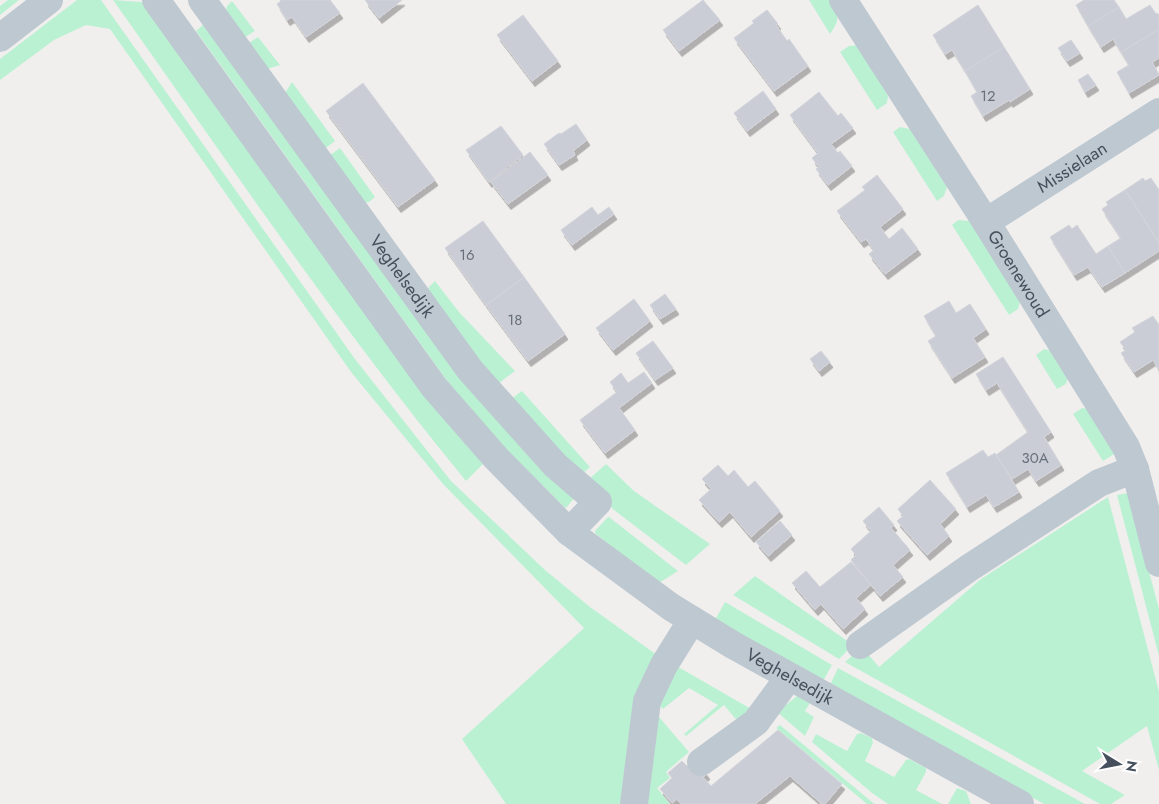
<svg xmlns="http://www.w3.org/2000/svg" width="1159" height="804" font-family="Jost,sans-serif">
<style>
.green{fill:#bbf1d3}
.building{fill:#cacdd5;stroke:#d2d4db;filter:url(#shadow)}
.lines{fill:none;stroke-linecap:round;stroke-linejoin:round}
.minor{stroke:#bec8d1;stroke-width:28}
.labels{text-anchor:middle;stroke-width:4.5;stroke-linejoin:round;paint-order:stroke}
.number-label{font-size:15px;fill:#676f7b}
.street-label{font-size:18px;fill:#46505d;stroke:#fff}
</style>
<defs>
<filter id="shadow"><feDropShadow dx="3" dy="5.5" stdDeviation="0" flood-color="#0004"/></filter>
</defs>
<rect width="100%" height="100%" fill="#f1efee"/>
<path class="green" d="M8 0H19L0 15V6Z
M77 0H101L355 359 451 481 545 570 590 607 657 655 624 804H506L462 739 584 628 443 484 351 372 110 29 86 25 54 40 0 80V59Z
M113 0 142 2 197 79 483 464 466 481C340 328 228 162 113 0Z
M809 0H829C839 16 841 18 830 34Z
M232 1 255 31 242 39 225 16 227 6Z
M205 23 575 497 567 507 565 508 489 432 445 378 196 31Z
M258 37 280 65 264 70 246 45Z
M858 45 888 96 887 103 877 110 840 52 849 46Z
M292 82 335 141 322 151 283 96Z
M900 127 910 129 947 187 944 196 937 201 893 132Z
M340 148 375 197 369 202 360 204 327 157Z
M958 220 970 221 1020 301 1018 309 1009 315 952 225Z
M435 281 459 312 515 371 495 386 426 293 429 287Z
M1044 349 1052 351 1068 377 1066 384 1057 389 1036 355Z
M522 391 590 467 581 475 508 401Z
M1082 408 1090 409 1116 453 1103 461 1073 414Z
M606 464 634 491 710 544 686 565 614 510 587 481Z
M1128 493 1159 609V656L1117 495Z
M1108 497 1159 692V770L1147 726 1082 771 1125 795 1111 804H1100L845 662 862 647 879 667 981 579Z
M609 517 678 571 659 583 637 568 595 533V531L607 518Z
M755 576 853 645 839 659 733 595Z
M725 602 832 665 823 681 715 620Z
M673 664 753 710 739 723 724 705 686 736 684 734 718 705 689 688 663 709 656 702Z
M838 668 1085 804H1044L830 685Z
M797 696 810 703 805 711 814 717 805 736 777 712Z
M654 711 689 752 666 772 670 778 657 788 670 804H642Z
M780 725 872 802 875 804H867L776 728Z
M861 733 872 738 873 743 865 761 894 777 906 760 909 759 926 768V772L916 790 942 804H888L872 793 812 742 816 734 847 751 857 734Z
M957 788 966 791 971 804H948Z"/>
<path class="building" d="M280 0H330L340 13 306 37 292 17 287 20 277 4 281 1Z
M365 0H402L379 18Z
M703 0 720 20 679 51 663 30Z
M1084 0H1114L1119 7 1088 26 1076 5Z
M978 5 1004 47 965 71 952 50 945 54 933 35Z
M1150 5 1156 14 1157 13 1159 15V29L1121 52 1113 39 1101 47 1088 26 1119 7 1126 19Z
M767 10 778 24 776 25 787 41 789 39 808 66 774 91 734 38 754 23 752 21Z
M523 15 558 61 532 81 497 35Z
M1159 29V58L1152 62 1159 75 1129 93 1117 72 1129 65 1121 52Z
M1071 40 1080 53 1067 61 1058 48Z
M1004 47 1030 89 1010 102 1009 100 983 116 971 96 977 92 965 71Z
M1088 74 1096 85 1085 92 1078 80Z
M363 83 435 180 398 207 326 111Z
M763 91 776 109 747 131 734 113Z
M819 92 838 116 841 113 853 128 831 144 838 153 840 151 852 166 828 185 816 169 819 167 812 158 818 153 790 115Z
M576 124 587 140 573 151 575 155 559 165 544 144 559 133 561 134Z
M501 126 523 155 489 182 466 150Z
M530 152 548 175 508 204 491 182Z
M877 175 903 209 880 227 889 239 902 228 918 249 885 274 869 254 874 250 866 239 861 242 837 211 865 190 862 187Z
M1143 178 1145 181 1151 178 1159 190V241L1158 242 1125 190Z
M1125 190 1159 242V251L1125 273 1108 246 1121 238 1102 209 1108 205 1106 202Z
M592 207 598 215 609 207 614 214 572 245 561 230Z
M483 221 524 277 486 305 445 248Z
M1069 225 1072 229 1077 225 1096 254 1108 246 1125 273 1102 287 1088 267 1074 275 1050 237Z
M524 277 565 334 528 361 486 305Z
M665 294 676 309 660 319 650 305Z
M634 299 650 321 613 350 596 328Z
M949 301 956 313 970 304 986 329 973 338 985 357 952 378 928 341 936 336 924 316Z
M1153 316 1159 325V370L1153 360 1134 372 1121 353 1126 350 1120 342 1135 332 1132 328Z
M653 341 673 368 655 380 636 353Z
M821 351 830 362 819 371 810 359Z
M1003 357 1051 432 1044 437 1061 465 1036 481 1028 469 1012 479 996 455 1028 432 997 383 986 390 976 374Z
M644 372 652 383 619 408 635 430 605 453 580 420 617 392 610 382 621 373 628 383Z
M983 450 988 457 995 453 1019 492 994 507 986 495 967 507 946 473Z
M718 465 728 476 734 470 748 487 755 481 780 511 751 537 730 512 719 522 699 500 711 489 702 479Z
M930 480 956 509 940 524 949 536 927 555 897 521 903 516 898 509Z
M879 507 894 525 891 528 910 550 893 565 903 577 880 596 851 560 856 555 851 549 871 531 863 521Z
M780 521 792 535 768 556 756 542Z
M851 562 871 585 856 598 865 609 843 629 821 604 815 610 792 583 806 571 820 587Z
M778 730 842 784 825 804H822L790 776 755 804H681L677 799 672 803 660 789 672 778 668 773 682 761 687 766 695 759 707 774 703 777 711 786Z"/>
<g class="lines">
<g class="minor">
<path id="s1" d="M156 0 434 387 496 458 569 532 671 607 733 645 1020 804"/>
<path id="s2" d="M202 0 470 370 555 465 598 502 569 532"/>
<path id="s3" d="M843 0 986 222 1126 447 1135 469 1159 563"/>
<path d="M0 38 49 0"/>
<path id="s4" d="M986 222 1159 112"/>
<path d="M860 645 969 568 1099 483 1135 469"/>
<path d="M701 762 756 722 789 677"/>
<path d="M634 804 647 701 664 665 692 620"/>
</g>
</g>
<g class="labels">
<g class="number-label">
<text x="988" y="101">12</text>
<text x="467" y="260">16</text>
<text x="515" y="325">18</text>
<text x="1035" y="463">30A</text>
</g>
<g class="street-label">
<text dy="6" stroke="none"><textPath href="#s4" startOffset="102">Missielaan</textPath></text>
<text dy="6" stroke="none"><textPath href="#s3" startOffset="325">Groenewoud</textPath></text>
<text dy="6" stroke="none"><textPath href="#s2" startOffset="341">Veghelsedijk</textPath></text>
<text dy="6" stroke="none"><textPath href="#s1" startOffset="939">Veghelsedijk</textPath></text>
</g>
</g>
<g transform="translate(1119 764) rotate(100)" stroke="#ffffff" stroke-width="4" paint-order="stroke">
<path d="M0-4L9 19L0 12L-9 19Z" fill="#46505d"/>
<text y="-8" font-size="14" font-weight="bold" text-anchor="middle" fill="#46505d">N</text>
</g>
</svg>
